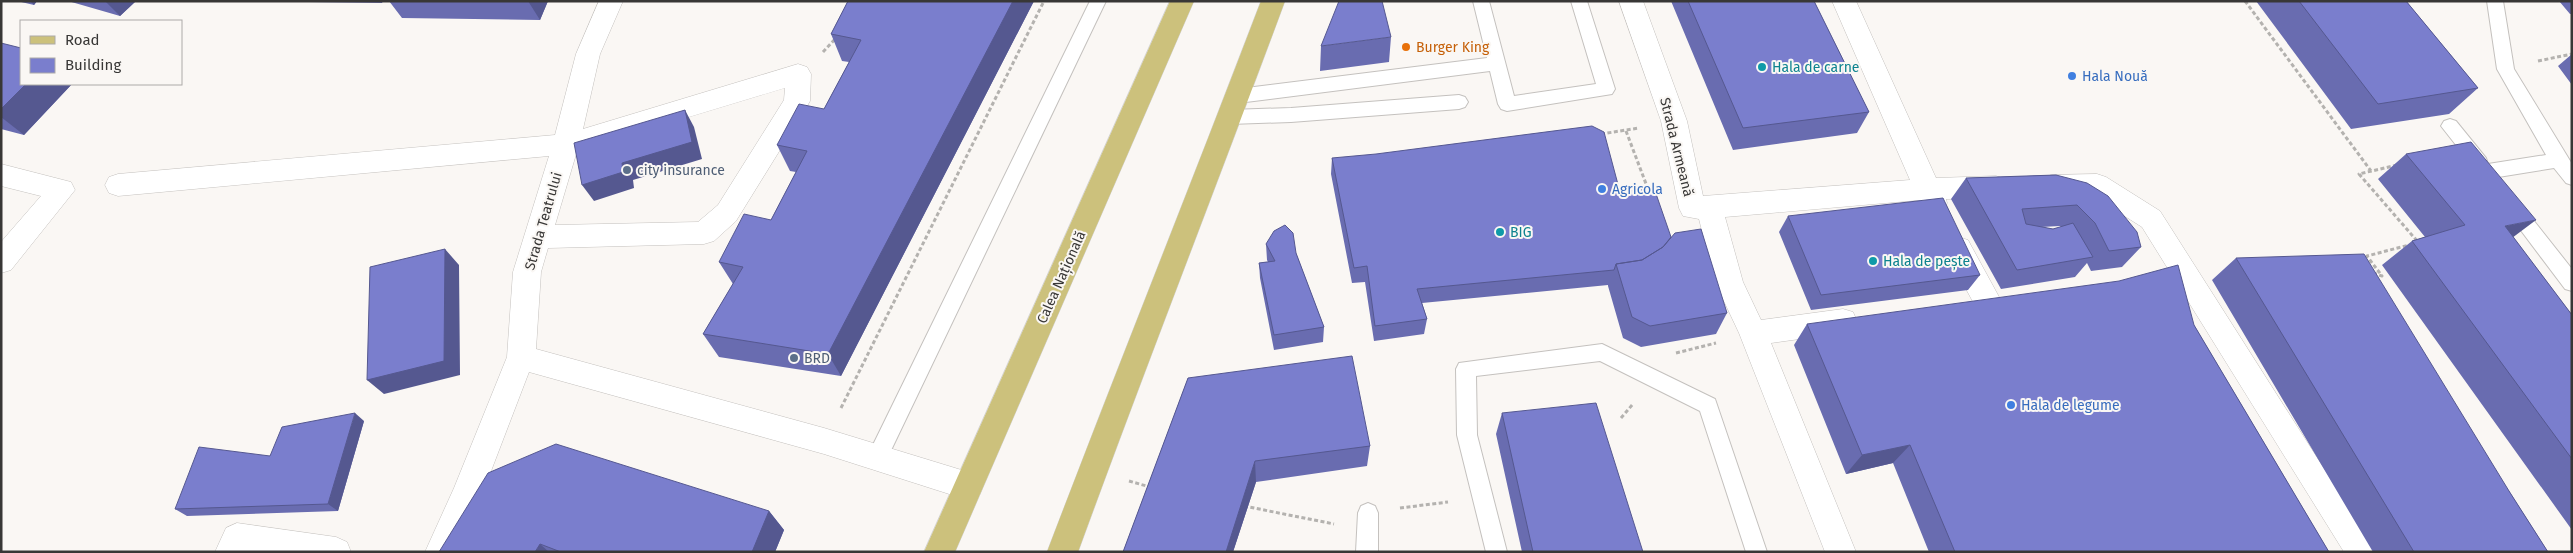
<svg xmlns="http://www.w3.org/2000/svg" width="2573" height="553" font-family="'Fira Sans',sans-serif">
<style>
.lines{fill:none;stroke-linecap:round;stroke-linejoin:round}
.service-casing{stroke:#c4c1be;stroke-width:2}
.pedestrian-casing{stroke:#c4c1be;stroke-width:1}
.minor-casing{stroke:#c4c1be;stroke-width:1}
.primary-casing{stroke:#d3d3d3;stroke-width:1}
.path{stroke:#b4b2af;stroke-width:3;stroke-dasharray:4 2.5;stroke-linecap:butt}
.service{fill:#fff;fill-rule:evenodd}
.pedestrian{fill:#fff;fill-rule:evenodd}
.minor{fill:#fff;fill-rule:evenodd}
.primary{fill:#ccc17c;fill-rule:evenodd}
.wall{fill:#696cb0;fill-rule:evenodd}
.shaded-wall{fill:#555890}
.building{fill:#7a7ecd;stroke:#555890}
.food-dot{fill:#e8710a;stroke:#faf7f4;stroke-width:2}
.culture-dot{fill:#0f9aa8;stroke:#faf7f4;stroke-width:2}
.shop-dot{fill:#3f7fe0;stroke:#faf7f4;stroke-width:2}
.service-dot{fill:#5c6f8a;stroke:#faf7f4;stroke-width:2}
.labels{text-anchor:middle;stroke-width:4;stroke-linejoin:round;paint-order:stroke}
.food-label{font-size:14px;fill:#c56008;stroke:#faf7f4;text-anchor:start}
.culture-label{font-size:14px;fill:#0d838f;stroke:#faf7f4;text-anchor:start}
.shop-label{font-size:14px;fill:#366cbe;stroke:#faf7f4;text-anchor:start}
.street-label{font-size:14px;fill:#383736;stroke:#faf7f4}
.service-label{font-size:14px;fill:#4e5e75;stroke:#faf7f4;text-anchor:start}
</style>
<rect width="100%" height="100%" fill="#faf7f4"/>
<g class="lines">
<defs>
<path id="service" d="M1090 1H1106L884 465 877 467 870 465 867 458 870 451Z
M1473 1H1489L1514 96 1596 84 1571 1H1587L1615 89 1612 94 1507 111 1501 109 1498 104 1490 71 1238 103 1232 101 1229 96 1232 91 1238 89 1487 58Z
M2487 1H2503L2514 69 2572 164V185L2566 183 2554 168 2486 179 2480 177 2478 170 2474 168 2441 126 2444 121 2450 119 2456 121 2486 158 2488 164 2546 155 2497 69Z
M1459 95 1465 97 1468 102 1465 107 1459 109 1291 122 1230 124 1224 122 1221 117 1224 112 1230 110 1291 108Z
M2513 200 2519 202 2572 269V291L2565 289 2507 212 2504 207 2507 202Z
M1602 344 1715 399 1767 552H1746L1700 411 1600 361 1476 376 1477 435 1507 552H1486L1457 435 1456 369 1459 363Z
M1368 503 1375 506 1378 513V552H1356L1358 513 1361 506Z"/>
<path id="pedestrian" d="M1619 1H1643L1687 121 1703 196 1910 180 1832 1H1856L1936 178 1996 176 2005 179 2009 187 2005 195 1996 198 1946 199 1947 203 1943 211 1934 214 1925 211 1920 200 1725 217 1743 282 1761 320 1843 309 1853 312 1857 321 1853 330 1843 333 1771 343 1856 552H1825L1739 333 1715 282 1699 219 1683 216 1679 208 1661 121Z
M2097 174 2106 177 2160 211 2377 552H2344L2142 227 2093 196 2051 197 2042 194 2038 186 2042 178 2051 175Z
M1958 237 1968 240 1998 295 2002 303 1998 311 1988 315 1978 311 1948 256 1944 248 1948 240Z"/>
<path id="minor" d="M599 1H623L600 54 583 129 798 64 807 67 811 74 810 101 806 108 736 221 714 241 704 244 548 248 541 272 536 349 824 428 968 472 979 476 983 486 979 496 968 500 824 454 529 372 483 492 456 552H425L454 488 507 357 513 272 549 156 118 196 109 193 105 185 109 177 118 174 555 135 576 54ZM785 88 784 100 718 205 698 222 555 225 577 151Z
M1 164 71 182 75 190 11 270 1 273V242L41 196 1 186Z
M237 523 336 537 347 542 351 552H215L226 528Z"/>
<path id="primary" d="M1170 1H1194L955 552H924Z
M1261 1H1285C1217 185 1145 368 1078 552H1047C1117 368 1191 185 1261 1Z"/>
</defs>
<use href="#service" class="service-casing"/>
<use href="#pedestrian" class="pedestrian-casing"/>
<use href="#minor" class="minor-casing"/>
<use href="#primary" class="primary-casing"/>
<path class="path" d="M2245 1 2371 171
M823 52 836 38
M2538 61 2572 54
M1626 131 1648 189
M1601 134 1639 128
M2397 165 2359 174 2418 242
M2373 273 2382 276 2367 256 2409 245
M1676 353 1716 343
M841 408 1044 1
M1621 418 1633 404
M1129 481 1150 487
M1244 506 1334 524
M1400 508 1448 502"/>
<use href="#service" class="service"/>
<use href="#pedestrian" class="pedestrian"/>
<use href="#minor" class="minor"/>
<use href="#primary" class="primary"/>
</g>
<path class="wall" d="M17 1H37L34 5Z
M68 1H136L120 16Z
M243 1H383L382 3Z
M389 1H548L540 20 402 18Z
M848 1H1034L841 376 719 357 703 334 733 284 719 262 771 220 796 172 790 171 777 145 824 109 849 62 842 61 831 34Z
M1671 1H1814L1869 112 1857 133 1733 150Z
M2256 1H2406L2478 88 2449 114 2351 129Z
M2559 1H2572V14H2570Z
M1391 37 1389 62 1320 71 1321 46Z
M1 43 21 84H72L24 135 1 129Z
M2572 54V85L2558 66Z
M2406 154 2513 237 2572 315V530L2382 265 2412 241 2425 237 2378 179Z
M1332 158 1620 192 1671 237 1727 313 1716 334 1641 347 1623 338 1608 286V285L1422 303 1427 319 1424 334 1374 341 1365 282 1352 283 1331 174Z
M2056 175 2141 247 2122 267 2091 271 2087 263 2075 277 2001 289 1951 199 1966 178ZM2060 226 2061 227 2053 229 2041 227Z
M1788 216 1980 275 1968 290 1811 310 1779 232Z
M1266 244 1296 253 1324 327 1323 342 1274 350 1260 278 1259 263 1268 262 1267 260Z
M2236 258 2509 491 2548 552H2373L2212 280Z
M1807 324 2194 325 2329 552H1929L1893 463 1846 474 1794 345Z
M1188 378 1370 446 1367 466 1256 482 1233 552H1123Z
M1502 413 1643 552H1522L1496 434Z
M364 421 338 511 187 516 175 509 270 456Z
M769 511 784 530 775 552H439Z"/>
<path class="shaded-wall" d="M30 1H37L34 5Z
M105 1H136L120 16Z
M528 1H548L540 20Z
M1013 1H1034L841 376 828 354Z
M26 84H72L24 135 1 117V109Z
M685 110 694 127 702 159 633 180 634 188 594 201 582 185 622 163Z
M2536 220 2504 244 2505 226Z
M445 249 459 265 460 375 384 394 367 380Z
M355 413 364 421 338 511 328 504Z
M1910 445 1893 463 1846 474 1862 455Z
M1255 461 1256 482 1233 552H1226Z
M769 511 784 530 775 552H752Z
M540 544 549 552H535Z"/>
<path class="building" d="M848 1H1013L828 354 703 334 743 267 719 262 744 214 771 220 807 151 777 145 799 104 824 109 861 40 831 34Z
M1339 1H1382L1391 37 1321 46Z
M1688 1H1814L1869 112 1743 128Z
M2299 1H2406L2478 88 2378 104Z
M1 43 21 48V84H26L1 109Z
M685 110 692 142 622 163 623 172 582 185 574 143Z
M1592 126 1604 132 1620 192 1654 188 1671 237 1663 247 1642 260 1616 264 1614 270 1417 289 1427 319 1375 326 1367 266 1354 268 1332 158 1376 154Z
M2471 142 2536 220 2505 226 2572 315V459L2412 241 2465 225 2406 154Z
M2056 175 2087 183 2108 196 2137 232 2141 247 2109 251 2095 223 2077 205 2022 209 2026 224 2053 229 2073 223 2093 257 2017 270 1966 178Z
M1943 198 1980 275 1821 295 1788 216Z
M1285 225 1293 233 1296 253 1324 327 1274 335 1259 263 1275 261 1266 244 1274 231Z
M1701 229 1727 313 1650 326 1632 317 1616 264 1642 260 1663 247 1675 233Z
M445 249 444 361 367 380 370 267Z
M2364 254 2509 491 2548 552H2414L2236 258Z
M2178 265 2194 325 2329 552H1955L1910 445 1862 455 1807 324 2119 281Z
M1352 356 1370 446 1255 461 1226 552H1123L1188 378Z
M1596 403 1643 552H1533L1502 413Z
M355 413 328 504 175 509 199 447 270 456 282 427Z
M556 444 769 511 752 552H561L540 544 535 552H439L488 473Z"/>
<circle class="food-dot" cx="1406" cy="47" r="5"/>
<g class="culture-dot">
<circle cx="1762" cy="67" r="5"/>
<circle cx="1500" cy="232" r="5"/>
<circle cx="1873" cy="261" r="5"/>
</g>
<g class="shop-dot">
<circle cx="2072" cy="76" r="5"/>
<circle cx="1602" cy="189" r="5"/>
<circle cx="2011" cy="405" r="5"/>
</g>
<g class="service-dot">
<circle cx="627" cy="170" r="5"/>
<circle cx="794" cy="358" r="5"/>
</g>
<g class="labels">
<g class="food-label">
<text x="1416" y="52">Burger King</text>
</g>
<g class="culture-label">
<text x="1772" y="72">Hala de carne</text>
<text x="1510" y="237">BIG</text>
<text x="1883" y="266">Hala de pește</text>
</g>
<g class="shop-label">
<text x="2082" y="81">Hala Nouă</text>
<text x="1612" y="194">Agricola</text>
<text x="2021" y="410">Hala de legume</text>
</g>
<g class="street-label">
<text transform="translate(1677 147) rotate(76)" y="5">Strada Armeană</text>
<text transform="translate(543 221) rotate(-74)" y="5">Strada Teatrului</text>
<text transform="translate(1061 277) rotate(-66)" y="5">Calea Națională</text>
</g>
<g class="service-label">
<text x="637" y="175">city insurance</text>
<text x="804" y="363">BRD</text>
</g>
</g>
<rect width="2573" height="553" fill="none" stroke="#383736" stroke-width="5"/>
<rect x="20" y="20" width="162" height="65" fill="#faf7f4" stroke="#acaaa8"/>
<rect x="30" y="36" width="25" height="8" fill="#ccc17c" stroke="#acaaa8"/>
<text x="65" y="45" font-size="15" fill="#383736">Road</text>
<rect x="30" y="58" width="25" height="15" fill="#7a7ecd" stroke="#acaaa8"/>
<text x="65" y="70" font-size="15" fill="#383736">Building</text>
</svg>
